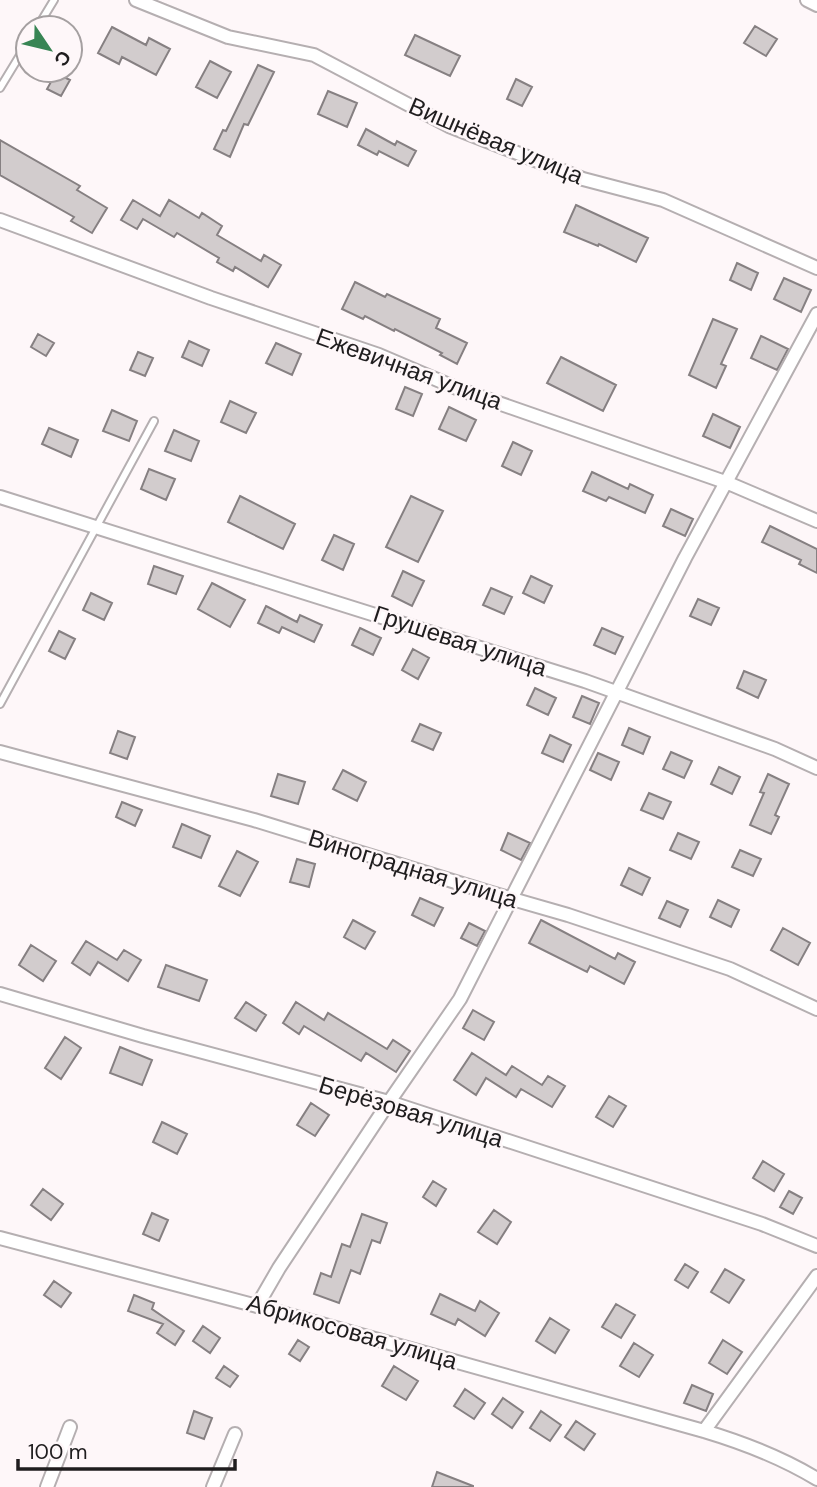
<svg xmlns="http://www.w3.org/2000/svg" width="817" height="1487" font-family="'DM Sans',sans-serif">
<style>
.building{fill:#d2cccd;stroke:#868082;stroke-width:2}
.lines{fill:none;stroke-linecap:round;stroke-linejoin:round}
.lane-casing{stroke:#b5afb1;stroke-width:10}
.street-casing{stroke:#b5afb1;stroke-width:16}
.lane{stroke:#fff;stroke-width:6}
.street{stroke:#fff;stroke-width:12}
.labels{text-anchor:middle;stroke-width:5;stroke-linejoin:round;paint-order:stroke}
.street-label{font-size:24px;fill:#1f1d1e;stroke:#fef7f9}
</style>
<rect width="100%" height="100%" fill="#fef7f9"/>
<path class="building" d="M755 26 777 39 766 56 744 43Z
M112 27 146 45 149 38 170 49 156 75 122 57 119 64 98 53Z
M415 35 460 56 450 76 405 55Z
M210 61 231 72 217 98 196 87Z
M258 65 274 72 248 125 244 124 230 157 214 149 223 130 226 131Z
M56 73 70 80 61 96 47 89Z
M516 79 532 87 522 106 507 99Z
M328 91 357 103 347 127 318 114Z
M366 129 395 145 397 141 416 151 408 166 379 151 377 155 358 145Z
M0 140 80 186 77 190 107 208 92 233 71 221 74 217 0 175Z
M133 200 160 216 169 200 199 218 202 213 222 226 217 235 261 261 264 255 281 265 268 287 235 267 233 271 217 262 219 258 177 233 174 237 143 219 137 229 121 220Z
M576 205 648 238 636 262 599 244 598 246 564 232Z
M737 263 758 273 751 290 730 280Z
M784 278 811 290 801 312 774 299Z
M355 282 385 297 387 294 440 319 436 328 467 343 457 364 440 355 442 353 395 329 394 331 365 316 363 319 342 309Z
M713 319 737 329 721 364 726 366 716 388 689 375Z
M38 334 54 343 46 356 31 347Z
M761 336 788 349 777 370 751 358Z
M189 341 209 350 202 366 182 357Z
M276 343 301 354 292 375 266 363Z
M138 352 153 358 145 376 130 370Z
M561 357 616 385 603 411 547 383Z
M405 387 422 394 413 416 396 409Z
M230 401 256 413 246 433 221 422Z
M449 407 476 420 466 441 439 429Z
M112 410 137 421 129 441 103 431Z
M713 414 740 427 730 448 703 436Z
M49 428 78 440 71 457 42 444Z
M174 430 199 441 191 461 165 451Z
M513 442 532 451 521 475 502 466Z
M149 469 175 479 166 500 141 489Z
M592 472 628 489 630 484 653 495 645 513 609 497 606 501 583 491Z
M240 496 295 524 283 549 228 522Z
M411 496 443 511 418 562 386 547Z
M671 509 693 519 685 536 663 526Z
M770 526 817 549V573L799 564 801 560 762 542Z
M334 535 354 544 343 570 322 560Z
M154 566 183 576 176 594 148 584Z
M403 571 424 581 412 606 392 596Z
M531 576 552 586 544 603 523 593Z
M212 583 245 600 230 627 198 609Z
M491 588 512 597 504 614 483 605Z
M91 593 112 603 104 620 83 610Z
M698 599 719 608 711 625 690 616Z
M266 606 297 622 300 615 322 625 314 642 282 627 279 633 258 623Z
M360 628 381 638 373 655 352 645Z
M602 628 623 637 615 654 594 645Z
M59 631 75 639 65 659 49 651Z
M413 649 429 658 418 679 402 670Z
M744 671 766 680 758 698 737 688Z
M535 688 556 698 548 715 527 705Z
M582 696 599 703 590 724 573 717Z
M420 724 441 733 433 750 412 741Z
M629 728 650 737 643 754 622 745Z
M118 731 135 737 127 759 110 753Z
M550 735 571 745 563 762 542 753Z
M671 752 692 761 684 778 663 769Z
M598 753 619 762 611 780 590 770Z
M719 767 740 777 732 794 711 784Z
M343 770 366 782 357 801 333 789Z
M278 774 305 782 298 804 271 796Z
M768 774 789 784 775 815 779 817 771 834 750 825 764 793 760 792Z
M649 793 671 802 663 819 641 810Z
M122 802 142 810 135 826 116 817Z
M182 824 210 836 201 858 173 847Z
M508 833 530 843 521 860 501 850Z
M678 833 699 842 691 859 670 850Z
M740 850 761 859 753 876 732 867Z
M237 851 258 862 240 896 219 886Z
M297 859 315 864 309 887 290 882Z
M629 868 650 878 642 895 621 885Z
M420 898 443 908 434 926 412 915Z
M718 900 739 910 731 927 710 917Z
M667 901 688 910 680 927 659 918Z
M353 920 375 932 365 949 344 937Z
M541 920 615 959 618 953 635 962 624 984 590 966 587 972 529 943Z
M469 923 485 931 477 946 461 938Z
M783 928 810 943 798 965 771 950Z
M86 941 117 960 124 950 141 960 128 981 98 962 90 975 72 963Z
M31 945 56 961 43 981 19 965Z
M166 965 207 980 199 1001 158 987Z
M246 1002 266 1015 256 1031 235 1018Z
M296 1002 324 1020 328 1013 387 1049 393 1040 410 1051 396 1072 366 1053 361 1061 304 1026 299 1034 283 1023Z
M473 1010 494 1022 484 1040 463 1028Z
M65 1037 81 1048 61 1079 45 1068Z
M120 1047 152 1060 142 1085 110 1073Z
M472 1053 506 1075 512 1066 542 1085 548 1076 565 1086 552 1107 521 1089 516 1097 486 1078 476 1095 454 1080Z
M609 1096 626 1106 613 1127 596 1117Z
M311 1103 329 1115 315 1136 297 1125Z
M162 1122 187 1134 177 1154 153 1142Z
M763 1161 784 1174 774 1191 753 1178Z
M433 1181 446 1189 436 1206 423 1197Z
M43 1189 63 1204 51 1220 31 1205Z
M789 1191 802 1198 793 1214 780 1207Z
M494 1210 511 1222 497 1244 478 1232Z
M152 1213 168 1220 159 1241 143 1234Z
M362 1214 387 1223 380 1243 372 1240 360 1274 351 1270 339 1303 314 1294 321 1273 331 1277 342 1244 350 1247Z
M685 1264 698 1272 688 1288 675 1280Z
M725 1269 744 1280 729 1303 711 1292Z
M54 1281 71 1293 61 1307 44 1295Z
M440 1294 475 1311 480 1301 499 1313 485 1336 458 1319 455 1325 431 1314Z
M134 1295 154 1303 152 1309 184 1331 175 1345 157 1333 163 1324 128 1311Z
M616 1304 635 1315 621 1338 602 1327Z
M550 1318 569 1330 555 1353 536 1341Z
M203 1326 220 1338 210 1353 193 1341Z
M298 1340 309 1347 300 1361 289 1354Z
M723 1340 742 1352 727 1374 709 1363Z
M634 1343 653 1355 639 1377 620 1366Z
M224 1366 238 1376 230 1387 216 1378Z
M394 1366 418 1381 406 1400 382 1386Z
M692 1385 713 1394 706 1411 684 1403Z
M465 1389 485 1403 474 1419 454 1406Z
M503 1398 523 1412 512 1428 492 1414Z
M194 1411 212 1418 204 1439 187 1433Z
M541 1411 561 1425 550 1441 530 1428Z
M576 1421 595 1434 584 1450 565 1437Z
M437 1472 473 1486V1487H432Z"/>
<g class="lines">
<defs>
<path id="lane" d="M37 28 54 0
M0 88 28 42
M0 704 154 421"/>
<path id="street" d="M136 0 228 37 314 55 449 126 583 179 663 200 817 268
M807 0 817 5
M0 220 211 298 379 355 461 390 728 483 817 521
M0 497 585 681 775 749 817 768
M0 752 254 820 488 892 568 915 730 969 817 1009
M0 994 143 1036 389 1102 762 1224 817 1246
M0 1238 257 1306 704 1431C744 1443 781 1457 817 1479
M257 1306 279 1268 389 1102 460 999 685 558 817 314
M704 1431 817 1276
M47 1487 70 1427
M213 1487 235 1434"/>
</defs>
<use href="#lane" class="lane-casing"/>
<use href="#street" class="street-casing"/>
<use href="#lane" class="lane"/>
<use href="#street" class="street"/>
</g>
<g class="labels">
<g class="street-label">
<text transform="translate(496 141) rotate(23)" y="8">Вишнёвая улица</text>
<text transform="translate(409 369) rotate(20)" y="8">Ежевичная улица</text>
<text transform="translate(460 641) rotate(18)" y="8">Грушевая улица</text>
<text transform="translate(413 869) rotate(17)" y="8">Виноградная улица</text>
<text transform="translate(411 1112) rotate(17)" y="8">Берёзовая улица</text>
<text transform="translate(352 1332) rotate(16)" y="8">Абрикосовая улица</text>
</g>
</g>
<g transform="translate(49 49) rotate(125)"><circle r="33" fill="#fef7f9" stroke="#a5a0a1" stroke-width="2"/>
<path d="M0-5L12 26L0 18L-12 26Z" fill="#388554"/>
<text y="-10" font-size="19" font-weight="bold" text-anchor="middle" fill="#1f1d1e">С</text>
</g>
<path d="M18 1459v10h217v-10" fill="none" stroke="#1f1d1e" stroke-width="3.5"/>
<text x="28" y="1459" font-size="21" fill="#1f1d1e" stroke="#fef7f9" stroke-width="5" paint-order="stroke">100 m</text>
</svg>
